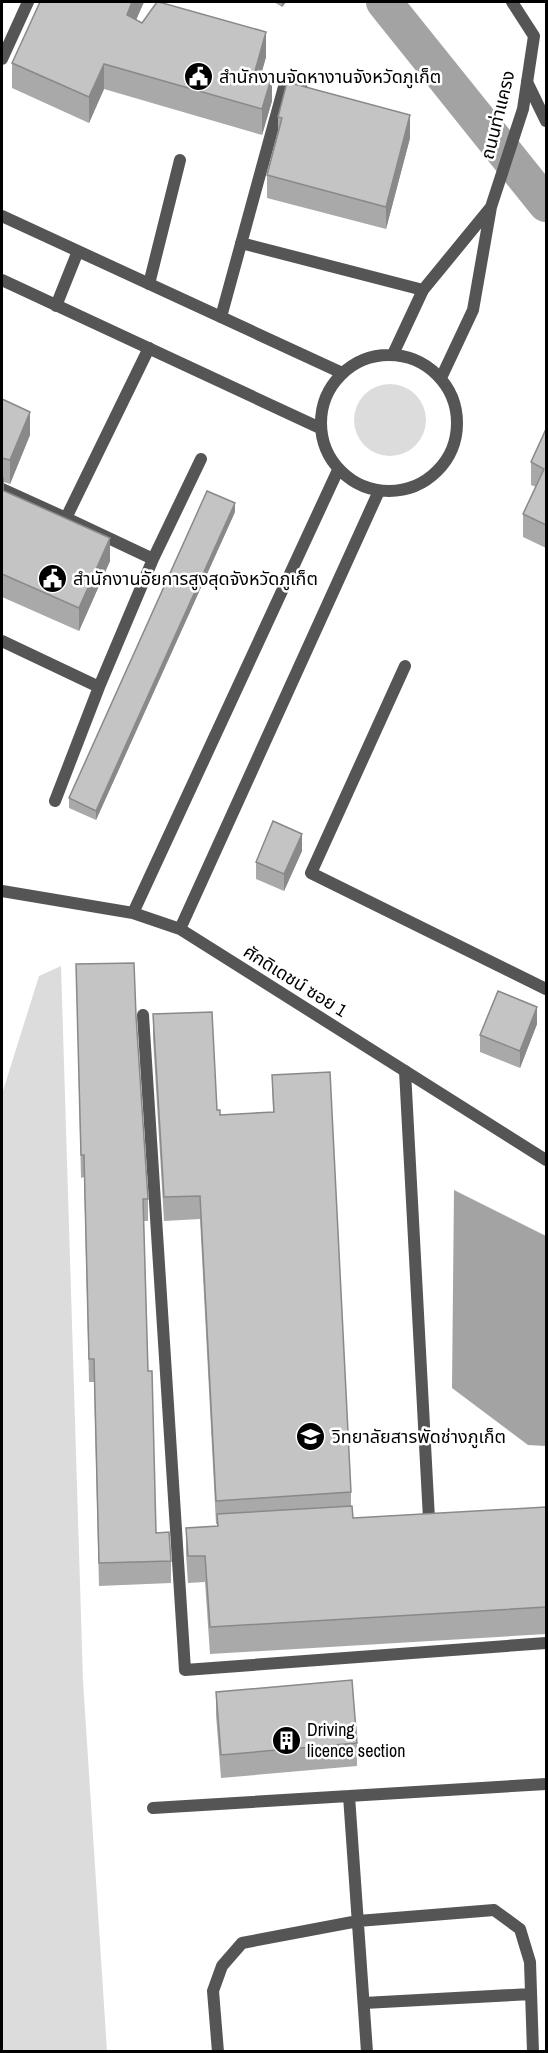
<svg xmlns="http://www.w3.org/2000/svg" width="548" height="2053" font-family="'Archivo Narrow','Noto Sans Thai',sans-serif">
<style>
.green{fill:#dcdcdc}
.water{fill:#a3a3a3}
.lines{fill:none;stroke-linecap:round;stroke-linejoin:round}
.canal{stroke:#a3a3a3;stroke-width:36}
.service{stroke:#555;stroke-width:12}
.minor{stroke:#555;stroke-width:12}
.wall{fill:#a9a9a9}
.shaded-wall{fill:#898989}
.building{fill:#c4c4c4;stroke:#898989;stroke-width:1.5}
.labels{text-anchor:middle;stroke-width:5;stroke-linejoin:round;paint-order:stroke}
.poi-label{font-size:18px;fill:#000;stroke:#fff;text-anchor:start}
.street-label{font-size:18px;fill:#000;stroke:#fff}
</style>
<rect width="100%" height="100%" fill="#fff"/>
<path class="green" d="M354 420a36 36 0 1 1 72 0a36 36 0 1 1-72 0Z
M61 966 83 1681 107 2051H2V1094L39 976Z"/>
<path class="water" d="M454 1190 546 1236V1446L528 1445 452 1388Z"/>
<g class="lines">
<path class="canal" d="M384 2 546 204"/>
<path class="service" d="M2 59 28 2
M527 82 546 121
M241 243 423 290
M149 284 180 160
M221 317 285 83 302 89
M2 489 66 518 149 348
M66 518 153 559 99 687
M153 559 201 459
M2 641 99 687 55 801
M405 666 311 873 546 989
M143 1015 185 1670 546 1643
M405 1071 429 1519
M349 1796 367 2052
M153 1808 546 1784
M364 2003 531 1994
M218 2052 213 1991 222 1966 242 1943 358 1921 494 1910 520 1929 530 1962 533 2052"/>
<path class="minor" d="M2 216 340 372
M2 280 320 428
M56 306 78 251
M394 352 423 290 491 207
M321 423a68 68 0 1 1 136 0a68 68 0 1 1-136 0Z
M441 378 473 310 491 207 523 109 534 36 512 2
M2 891 133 913 180 929 546 1160
M133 913 338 470
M180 929 379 491"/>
</g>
<path class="wall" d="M144 2 136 20 142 23 266 57 261 73 272 101 262 135 104 89 89 123 12 88V63Z
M274 2H286L282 7Z
M278 117 410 138 386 229 267 198V175L278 131Z
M2 399 30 435 10 484 4 482V491L110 561 79 631 2 597Z
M546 429V548L523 537V514L536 487 531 485V462Z
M235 512 96 820 69 808V798Z
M302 851 284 891 256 879V862Z
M76 964 136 1016 148 1199V1221H144L148 1371 156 1533 171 1561V1583L99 1586 94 1382H89L84 1177 81 1178Z
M153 1014 220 1115 273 1112 272 1075 351 1492V1506L353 1518 546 1507V1634L210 1654 205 1582 188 1583 186 1554V1528L217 1526V1524H216L200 1219 164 1221 153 1038Z
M537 1024 520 1068 480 1052V1035Z
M216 1692 357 1743V1766L221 1778 216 1715Z"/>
<path class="shaded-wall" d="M132 2H144L127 40V15Z
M282 2H286L282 7Z
M266 32V57L255 97V71Z
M104 64V89L89 123V97Z
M272 76V101L262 135V109Z
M410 115V138L386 229V207Z
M30 412V435L10 484V460Z
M4 476V499L2 506V482Z
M235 503V512L96 820V811Z
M110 538V561L79 631V608Z
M302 834V851L284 891V874Z
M537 1007V1024L520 1068V1051Z"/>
<path class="building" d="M40 2H132L127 15 142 23 157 2H159L266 32 255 71 272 76 262 109 104 64 89 97 12 63Z
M287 82 410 115 386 207 267 175 282 118 278 117Z
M2 399 30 412 10 460 2 458Z
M546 429V525L523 514 544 469 531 462Z
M2 490 110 538 79 608 2 574Z
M207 491 235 503 96 811 69 798Z
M273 821 302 834 284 874 256 862Z
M134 963 136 1016 148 1199H143L148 1371H152L156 1533 169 1532 171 1561 99 1563 94 1359H89L84 1155H81L76 964Z
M498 991 537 1007 520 1051 480 1035Z
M212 1012 217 1110H220V1115L274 1112 272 1075 330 1072 351 1492 216 1501 200 1196 164 1197 153 1014Z
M352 1506 353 1518 546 1507V1607L210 1627 205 1556H188L186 1528 218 1526 217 1514Z
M352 1680 357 1743 221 1755 216 1692Z"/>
<defs>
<symbol id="civic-disc" viewBox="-11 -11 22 22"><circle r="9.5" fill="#000" stroke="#fff"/><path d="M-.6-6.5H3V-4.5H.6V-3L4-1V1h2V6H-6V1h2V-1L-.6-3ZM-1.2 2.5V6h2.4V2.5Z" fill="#fff"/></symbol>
<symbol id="university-disc" viewBox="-11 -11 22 22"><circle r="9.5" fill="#000" stroke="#fff"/><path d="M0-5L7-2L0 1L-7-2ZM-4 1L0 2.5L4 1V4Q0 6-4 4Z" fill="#fff"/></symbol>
<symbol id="building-disc" viewBox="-11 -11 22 22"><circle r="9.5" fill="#000" stroke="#fff"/><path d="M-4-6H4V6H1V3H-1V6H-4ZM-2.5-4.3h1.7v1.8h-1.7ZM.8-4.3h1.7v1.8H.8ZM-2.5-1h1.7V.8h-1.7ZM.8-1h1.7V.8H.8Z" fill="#fff"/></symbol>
</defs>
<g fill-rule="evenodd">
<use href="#civic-disc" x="182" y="60" width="33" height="33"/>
<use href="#civic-disc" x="36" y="562" width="33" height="33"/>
<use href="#university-disc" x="294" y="1420" width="33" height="33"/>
<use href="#building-disc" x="270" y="1724" width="33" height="33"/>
</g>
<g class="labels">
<g class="poi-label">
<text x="219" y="83">สำนักงานจัดหางานจังหวัดภูเก็ต</text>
<text x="73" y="585">สำนักงานอัยการสูงสุดจังหวัดภูเก็ต</text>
<text x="332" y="1443">วิทยาลัยสารพัดช่างภูเก็ต</text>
<text x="307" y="1736">Driving<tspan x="307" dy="21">licence section</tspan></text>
</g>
<g class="street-label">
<text transform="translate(498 115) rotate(-76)" y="6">ถนนท่าแครง</text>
<text transform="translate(295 981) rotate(32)" y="6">ศักดิเดชน์ ซอย 1</text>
</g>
</g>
<rect width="548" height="2053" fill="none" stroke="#000000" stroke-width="6"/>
</svg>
